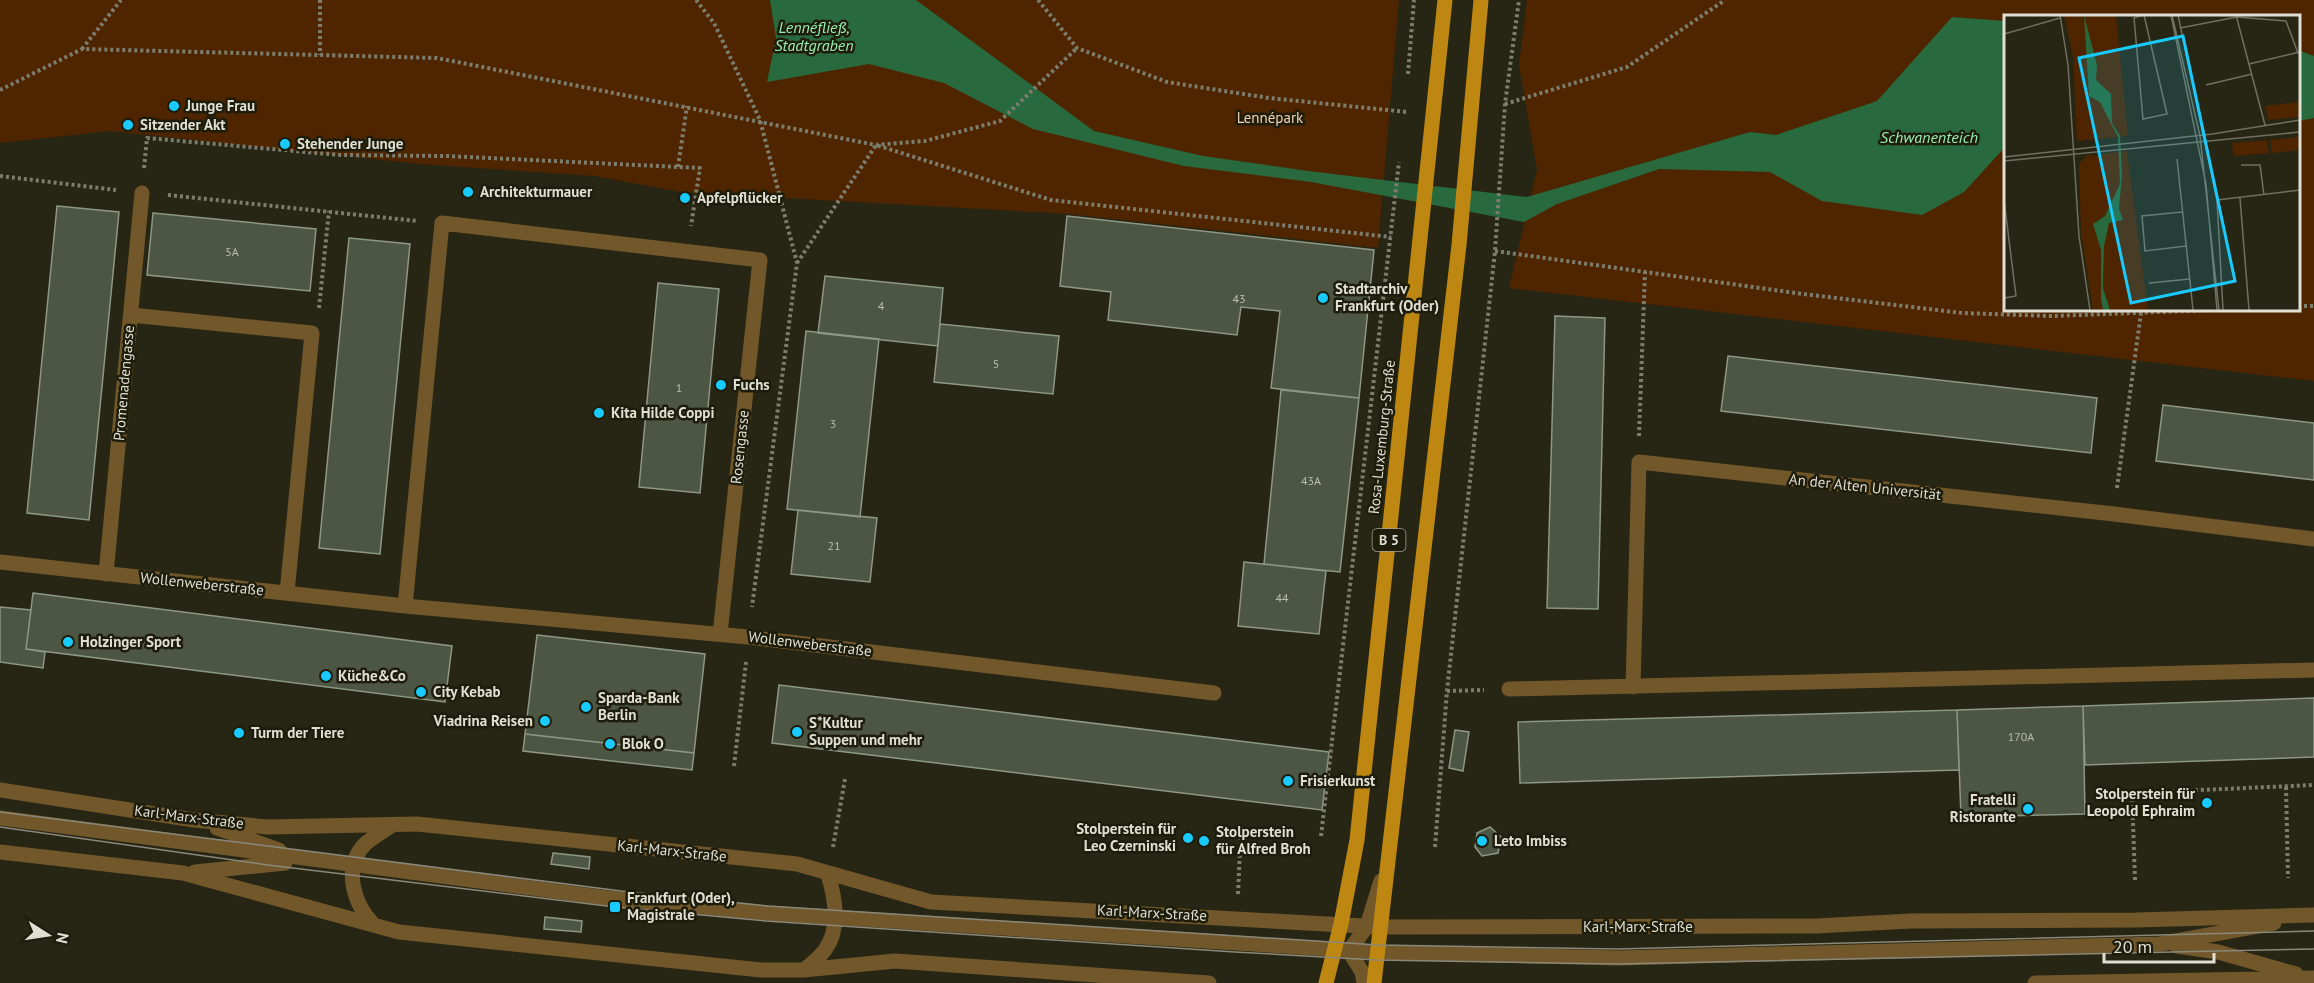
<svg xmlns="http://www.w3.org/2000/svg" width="2314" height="983" font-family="'PT Sans',sans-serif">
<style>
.green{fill:#4f2500;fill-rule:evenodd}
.water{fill:#286a3e}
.building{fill:#4d5643;stroke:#8e9783;stroke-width:1.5}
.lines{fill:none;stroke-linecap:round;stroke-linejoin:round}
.path{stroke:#7d7d6d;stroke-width:4;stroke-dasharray:3 3;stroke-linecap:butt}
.minor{stroke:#71572a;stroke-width:15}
.major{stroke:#be8711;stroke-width:15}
.tram{stroke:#89887a;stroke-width:1.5}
.poi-dot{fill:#19cafc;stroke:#1e1c0a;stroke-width:2}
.labels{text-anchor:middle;stroke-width:5;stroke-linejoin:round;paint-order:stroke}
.number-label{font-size:12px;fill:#babdaf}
.shield{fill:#1e1c0a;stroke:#a5a497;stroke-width:1.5}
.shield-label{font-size:14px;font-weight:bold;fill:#dfdfd3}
.poi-label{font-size:15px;font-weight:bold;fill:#dfdfd3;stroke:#1e1c0a;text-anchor:start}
.park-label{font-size:15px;fill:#f4d0b9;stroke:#1e1c0a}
.street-label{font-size:15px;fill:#dfdfd3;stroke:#1e1c0a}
.water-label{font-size:16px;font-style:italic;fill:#95f0ae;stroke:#1e1c0a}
.inset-road{fill:none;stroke:#717060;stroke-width:1.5}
.view{fill:#19cafc;fill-opacity:0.15;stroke:#19cafc;stroke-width:3}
.inset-edge{fill:none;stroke:#dfdfd3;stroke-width:3}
</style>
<rect width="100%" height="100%" fill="#272614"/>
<path class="green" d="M0 0H1399L1378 248 1069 214 680 192 595 176 420 164 110 131 0 143Z
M1527 0H2314V381L1509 288 1537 170 1519 65ZM2005 16H2298V309H2005Z"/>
<path class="water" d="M770 0H916L1094 131 1203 156 1308 171 1527 197 1750 132 1776 135 1877 101 1952 17 2005 21V147L1964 192 1922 215 1822 201 1770 172 1659 169 1557 204 1524 222 1311 182 1184 166 1033 129 944 83 869 64 767 82 776 38Z
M2298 50 2314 56V118L2298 121Z"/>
<path class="building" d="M57 206 119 212 89 520 27 513Z
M153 213 316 229 310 291 147 275Z
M1067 216 1374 250 1359 398 1271 388 1280 311 1241 307 1237 335 1108 320 1111 292 1060 286Z
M349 238 410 244 380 554 319 548Z
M825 276 943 288 938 346 818 333Z
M658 283 719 289 700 493 639 487Z
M1555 316 1605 318 1598 609 1547 608Z
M940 324 1059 336 1053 394 934 382Z
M806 331 879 339 860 517 787 509Z
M1728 356 2097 398 2091 453 1721 411Z
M1281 390 1359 398 1340 572 1264 564Z
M2163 405 2314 423V480L2156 461Z
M798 510 877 518 870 582 791 574Z
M1244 562 1326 571 1319 634 1238 626Z
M33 593 452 646 445 702 26 649Z
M0 607 31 610 26 649 45 652 43 668 0 662Z
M537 635 705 654 694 753 525 734Z
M779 685 1329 752 1322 810 772 743Z
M2314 698V757L2085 765 2083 706Z
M2083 706 2085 814 1961 817 1957 710Z
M1957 710 1959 770 1520 783 1518 722Z
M1455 730 1469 732 1463 771 1449 768Z
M525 734 694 753 692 770 523 751Z
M1490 827 1501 837 1498 853 1482 856 1475 847 1477 833Z
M553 853 590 857 589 869 551 864Z
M545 917 582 921 581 932 544 929Z"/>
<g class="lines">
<path class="path" d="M320 0V55
M696 0 714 23 760 120 797 263 752 607
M1038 0 1077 48 1167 82 1269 98 1407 112
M82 49 121 0
M1408 74 1414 0
M0 90 82 49 437 58 876 145 925 141 1000 121 1077 48
M1505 104 1627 67 1725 0
M678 167 687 106
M144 168 147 138 340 155 447 156 700 168 691 226
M0 176 116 190
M168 195 417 221
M1495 251 1803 294 1962 313 2052 316 2241 309
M797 263 876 145 1051 200 1391 237
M2298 306H2314
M319 308 329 211
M1639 436 1645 272
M2117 488 2141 313
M1447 691 1484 690
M734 766 746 662
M2286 787 2288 878
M1321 836 1399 162
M833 847 845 779
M1435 847 1447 691 1495 251 1505 104 1519 0
M2135 880 2132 793 2314 785
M1238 894 1241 826"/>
<path class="minor" d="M131 315 312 333 287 593
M0 562 405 606 748 637 1214 693
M106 574 142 193
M405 606 442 223 760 260 720 634
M1633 687 1639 462 2114 514 2314 539
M1509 689 2314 670
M0 790 194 820 268 827 417 824 797 864 931 902 1380 927 1816 926 1911 921 2136 920 2314 915
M0 818 607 898 767 913 1377 952 1619 958 2160 944 2274 923
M217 828 279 850
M0 852 183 873 399 932 761 970H804L895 961 1209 983
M195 872 285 863
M373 924C354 904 342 868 365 844 373 837 384 831 392 825
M2177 946 2218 952 2296 974
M1349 951 1367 926 1381 881
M1349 951 1362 972 1364 983
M804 970C811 964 820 957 825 950 841 928 835 898 828 874
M2035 983 2314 978"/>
<path class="major" d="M1326 983 1341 924 1357 840 1445 0
M1374 983 1459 245 1481 0"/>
<path class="tram" d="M0 812 621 891 768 906 1378 945 1618 949 2314 931
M0 827 268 865 615 907 766 921 1235 952 1376 960 1618 964 2314 949"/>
</g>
<g class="poi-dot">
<circle cx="174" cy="106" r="6"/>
<circle cx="128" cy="125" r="6"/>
<circle cx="285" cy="144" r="6"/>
<circle cx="468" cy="192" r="6"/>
<circle cx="685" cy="198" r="6"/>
<circle cx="1323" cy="298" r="6"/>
<circle cx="721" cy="385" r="6"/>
<circle cx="599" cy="413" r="6"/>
<circle cx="68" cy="642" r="6"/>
<circle cx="326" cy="676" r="6"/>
<circle cx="421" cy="692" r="6"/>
<circle cx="586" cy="707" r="6"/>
<circle cx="545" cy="721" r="6"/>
<circle cx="797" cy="732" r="6"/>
<circle cx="239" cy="733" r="6"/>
<circle cx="610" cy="744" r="6"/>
<circle cx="1288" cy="781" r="6"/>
<circle cx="2207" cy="803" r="6"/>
<circle cx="2028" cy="809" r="6"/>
<circle cx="1188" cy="838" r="6"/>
<circle cx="1204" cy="841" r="6"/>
<circle cx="1482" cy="841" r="6"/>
<rect x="609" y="901" width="12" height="12" rx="3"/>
</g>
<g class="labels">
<g class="number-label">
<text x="232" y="256">5A</text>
<text x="1239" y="303">43</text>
<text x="881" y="310">4</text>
<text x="996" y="368">5</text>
<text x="679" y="392">1</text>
<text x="833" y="428">3</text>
<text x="1311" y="485">43A</text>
<text x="834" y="550">21</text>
<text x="1282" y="602">44</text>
<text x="2021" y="741">170A</text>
</g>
<rect class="shield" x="1372.5" y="529" width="33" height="22" rx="4.5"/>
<g class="shield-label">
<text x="1389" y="545">B 5</text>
</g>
<g class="poi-label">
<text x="186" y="111">Junge Frau</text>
<text x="140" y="130">Sitzender Akt</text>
<text x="297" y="149">Stehender Junge</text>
<text x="480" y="197">Architekturmauer</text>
<text x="697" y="203">Apfelpflücker</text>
<text x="1335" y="294">Stadtarchiv<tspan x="1335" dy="17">Frankfurt (Oder)</tspan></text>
<text x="733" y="390">Fuchs</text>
<text x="611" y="418">Kita Hilde Coppi</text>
<text x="80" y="647">Holzinger Sport</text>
<text x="338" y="681">Küche&amp;Co</text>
<text x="433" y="697">City Kebab</text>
<text x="598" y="703">Sparda-Bank<tspan x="598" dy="17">Berlin</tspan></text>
<text x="533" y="726" text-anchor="end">Viadrina Reisen</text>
<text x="809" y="728">S*Kultur<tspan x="809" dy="17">Suppen und mehr</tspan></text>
<text x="251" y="738">Turm der Tiere</text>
<text x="622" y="749">Blok O</text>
<text x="1300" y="786">Frisierkunst</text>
<text x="2195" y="799" text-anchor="end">Stolperstein für<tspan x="2195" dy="17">Leopold Ephraim</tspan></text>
<text x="2016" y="805" text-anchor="end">Fratelli<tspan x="2016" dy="17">Ristorante</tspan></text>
<text x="1176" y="834" text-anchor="end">Stolperstein für<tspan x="1176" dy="17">Leo Czerninski</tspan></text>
<text x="1216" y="837">Stolperstein<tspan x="1216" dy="17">für Alfred Broh</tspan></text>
<text x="1494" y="846">Leto Imbiss</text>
<text x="627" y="903">Frankfurt (Oder),<tspan x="627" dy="17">Magistrale</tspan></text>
</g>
<g class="park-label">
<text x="1270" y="123">Lennépark</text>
</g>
<g class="street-label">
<text transform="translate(124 383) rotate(-85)" y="5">Promenadengasse</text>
<text transform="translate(1382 437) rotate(-84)" y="5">Rosa-Luxemburg-Straße</text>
<text transform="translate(740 447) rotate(-84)" y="5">Rosengasse</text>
<text transform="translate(1865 487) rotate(6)" y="5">An der Alten Universität</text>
<text transform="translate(202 584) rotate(6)" y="5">Wollenweberstraße</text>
<text transform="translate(810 644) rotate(7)" y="5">Wollenweberstraße</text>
<text transform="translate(189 817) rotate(7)" y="5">Karl-Marx-Straße</text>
<text transform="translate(672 851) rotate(6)" y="5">Karl-Marx-Straße</text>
<text transform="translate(1152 913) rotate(3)" y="5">Karl-Marx-Straße</text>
<text x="1638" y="932">Karl-Marx-Straße</text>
</g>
<g class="water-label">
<text x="814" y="33">Lennéfließ,<tspan x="814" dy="18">Stadtgraben</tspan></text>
<text x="1929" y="143">Schwanenteich</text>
</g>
</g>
<g transform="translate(2004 15)">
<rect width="296" height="296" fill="#272614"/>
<path d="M60 0H112L124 121 73 126 69 42ZM295 87V102L264 105 261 91ZM295 122V135L268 138 266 125ZM263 125 265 138 230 141 228 128ZM123 136 144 295H89L77 218 75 149 82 141Z" fill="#4f2500"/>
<path d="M80 0 93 50 92 65 107 79 108 108 116 121 118 159 115 194 119 205 105 208 100 231 99 273 106 295H99L97 285V235L89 209 101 201 116 169 114 122 96 87 85 81Z" fill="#286a3e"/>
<path class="inset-road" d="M56 0 64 50 75 221 86 295M139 0 130 3 139 104 163 99 140 0M167 0 202 169 213 295M168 0 196 121 215 295M174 0 213 185 219 295M232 0 261 110M176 13 233 2 282 6 294 38M0 19 56 3M245 49 296 37M202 70 248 59M0 142 208 119 296 105M173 144 189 295M0 146 296 117M237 150H256L260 180M236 183 245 295M0 185 12 281 0 283M213 185 296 175M178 197 138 201 141 236 182 231M145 268 186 264"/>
<path class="view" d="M179 21 231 266 127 288 75 43Z"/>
<rect width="296" height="296" class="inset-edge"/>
</g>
<g transform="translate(48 935) rotate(102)" stroke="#1e1c0a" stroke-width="4.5" paint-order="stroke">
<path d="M0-4.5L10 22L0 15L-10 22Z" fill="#dfdfd3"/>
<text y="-9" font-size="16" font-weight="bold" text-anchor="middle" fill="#dfdfd3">N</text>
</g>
<path d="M2104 953v9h110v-9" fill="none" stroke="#dfdfd3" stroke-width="3"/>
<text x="2113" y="953" font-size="18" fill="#dfdfd3" stroke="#1e1c0a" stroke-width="4.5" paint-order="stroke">20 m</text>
</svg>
